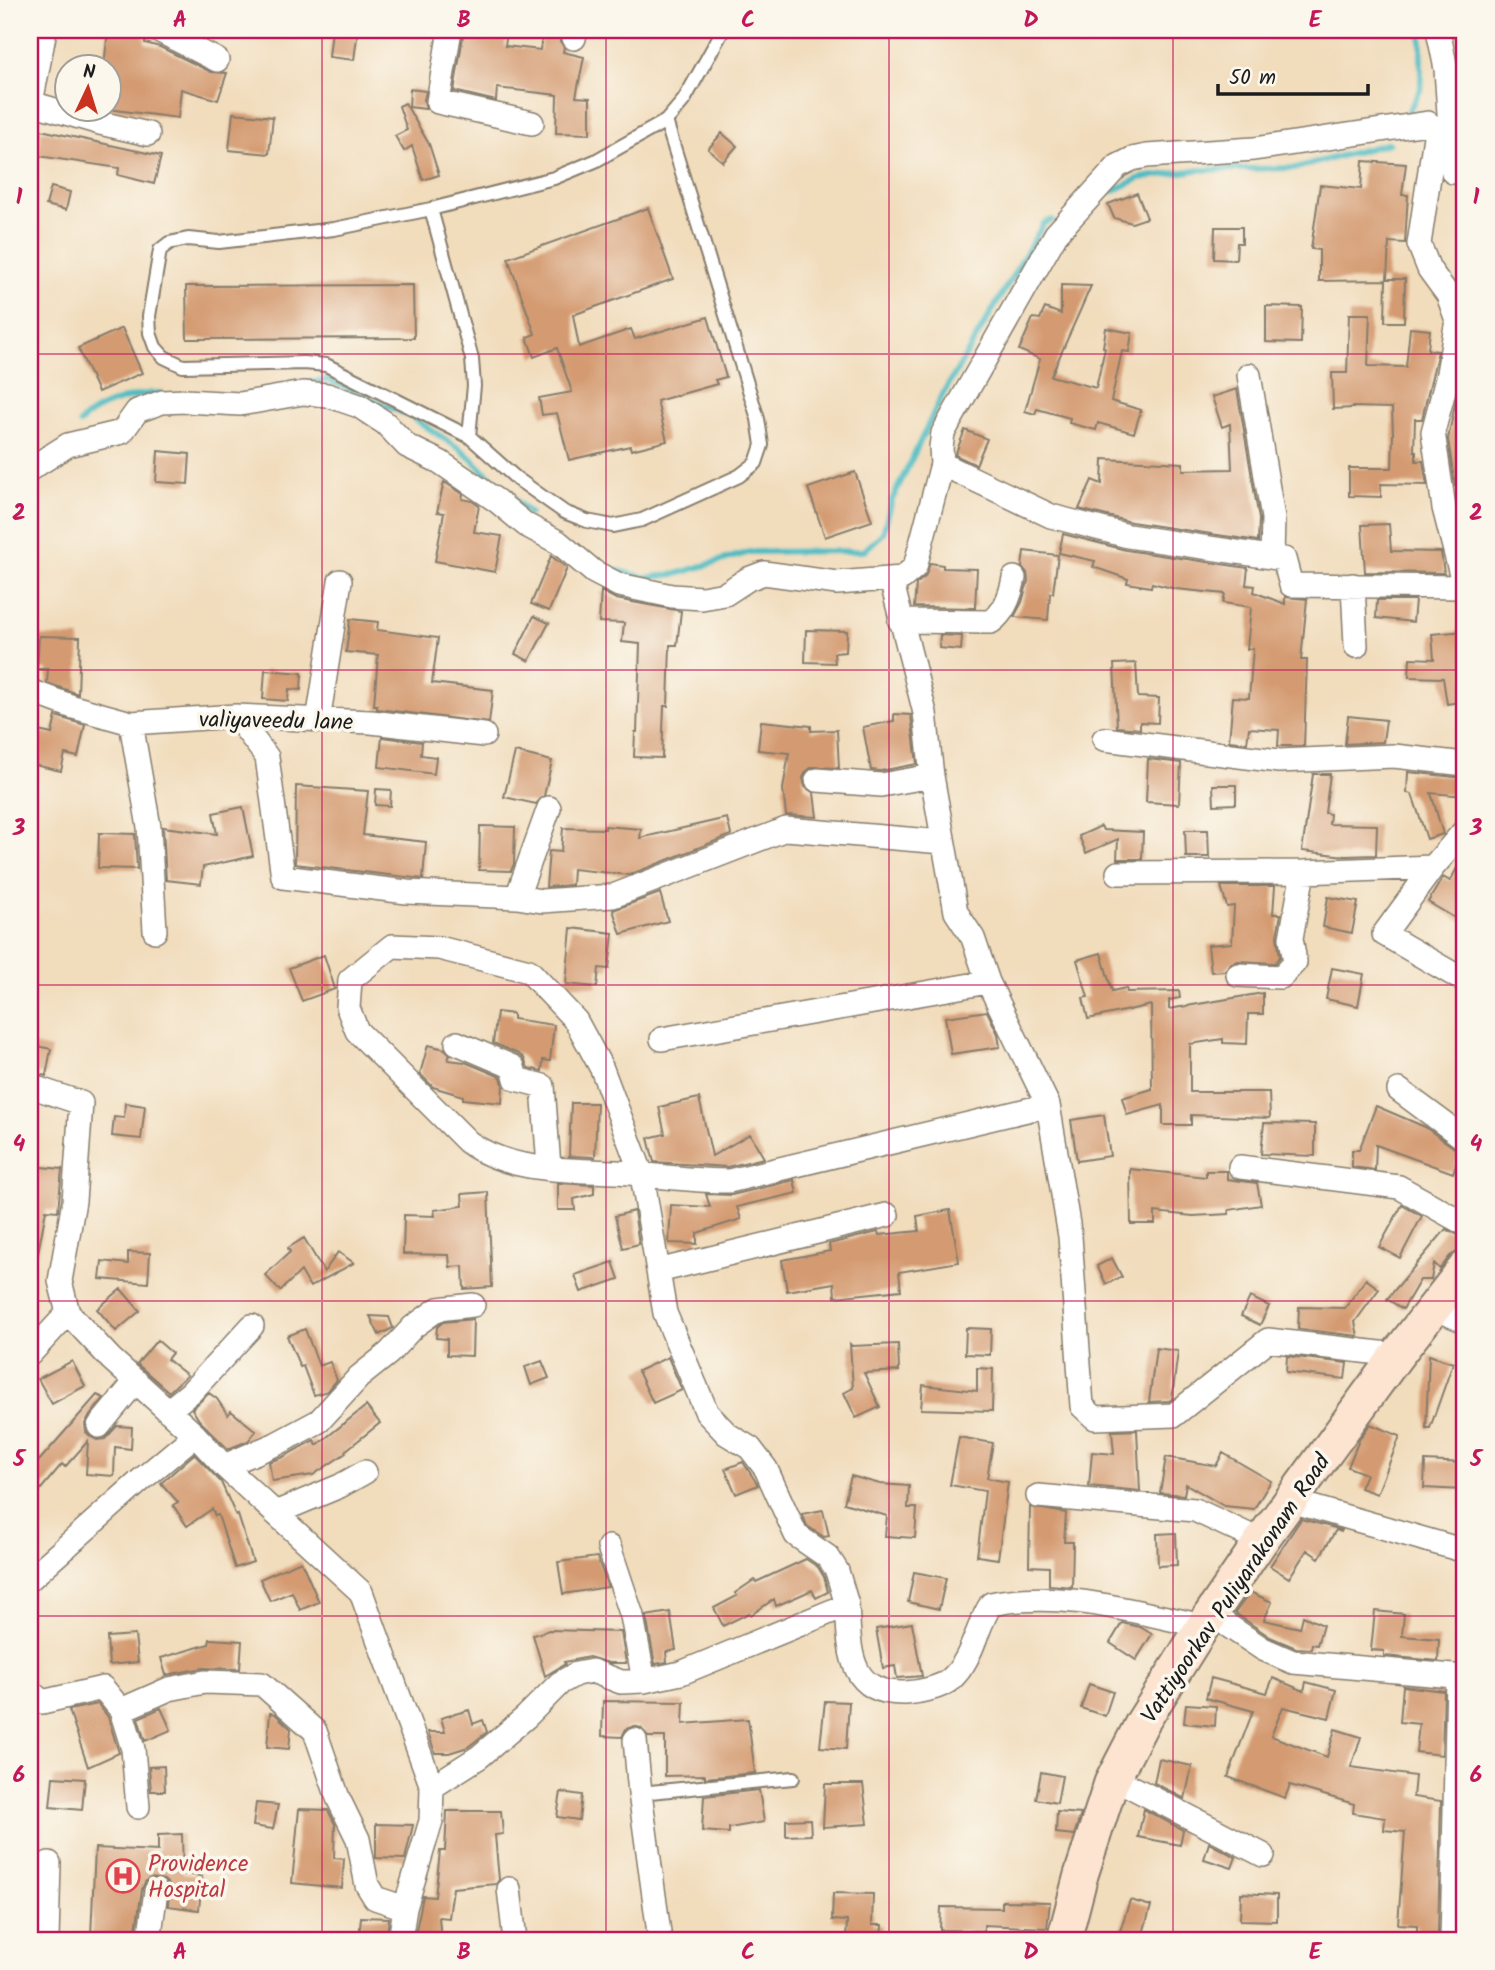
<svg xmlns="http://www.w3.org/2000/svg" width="1495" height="1970" font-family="Kalam,sans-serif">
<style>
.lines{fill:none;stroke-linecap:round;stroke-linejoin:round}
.stream{stroke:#4ebcc3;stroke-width:6}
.building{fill:#d49b72}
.lane-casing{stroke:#867c6c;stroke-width:16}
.street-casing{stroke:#867c6c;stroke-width:26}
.secondary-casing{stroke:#867c6c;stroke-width:37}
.lane{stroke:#fff;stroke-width:12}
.street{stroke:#fff;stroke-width:23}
.secondary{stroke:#fde4d1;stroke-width:33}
.grid{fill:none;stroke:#c2185b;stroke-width:2;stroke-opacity:0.55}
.labels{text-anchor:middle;stroke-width:7;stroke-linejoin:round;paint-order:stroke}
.street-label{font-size:23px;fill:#1c1c1c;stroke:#fbf7ec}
.health-label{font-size:23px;fill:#be3a42;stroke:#fbf7ec;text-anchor:start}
.neatline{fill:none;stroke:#c2185b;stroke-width:2.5}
.grid-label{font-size:23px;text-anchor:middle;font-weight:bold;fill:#c2185b}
</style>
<rect width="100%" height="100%" fill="#fbf7ec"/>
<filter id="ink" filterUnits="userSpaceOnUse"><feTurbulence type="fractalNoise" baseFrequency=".0143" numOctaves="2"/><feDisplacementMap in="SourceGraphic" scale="14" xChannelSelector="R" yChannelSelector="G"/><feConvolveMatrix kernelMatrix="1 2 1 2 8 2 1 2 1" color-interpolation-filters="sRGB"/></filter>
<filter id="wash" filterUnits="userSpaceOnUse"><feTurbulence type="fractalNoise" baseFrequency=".00686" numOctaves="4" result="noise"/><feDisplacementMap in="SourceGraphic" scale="28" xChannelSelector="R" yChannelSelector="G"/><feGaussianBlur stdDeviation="1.57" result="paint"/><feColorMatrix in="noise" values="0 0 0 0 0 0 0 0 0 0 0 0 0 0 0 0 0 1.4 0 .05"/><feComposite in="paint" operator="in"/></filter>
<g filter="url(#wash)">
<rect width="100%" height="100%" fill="#f1dcbc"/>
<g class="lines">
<path class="stream" d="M1409 110 1421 89V30
M1113 191 1140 178 1197 170 1296 168 1389 143
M308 383 328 380 410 416 463 451 530 514
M80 423C94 405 138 393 161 393
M30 485 33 481
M608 568 645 578 676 574 750 552 864 551 883 533 892 500 943 394 1044 223 1052 220"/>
</g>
<g id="blocks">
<path class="building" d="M108 30 144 32 145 43 160 47 211 72 227 73 218 100 181 89 178 118 108 109V66H104Z
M332 30H358L354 60 329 57Z
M464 30 507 32 505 46 540 50 543 30H562L560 41 564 47 563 52 584 57 576 97 590 98V134L556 133 557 95 497 88 496 101 454 91Z
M410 89 426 91 424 100 426 109 409 107Z
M405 103 429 144 439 175 423 180 412 146 404 151 395 136 407 130 399 106Z
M233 113 273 117 269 154 229 150Z
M41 130 161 156 154 184 118 175 119 168 38 156Z
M722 133 737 146 723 162 708 149Z
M1363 161 1406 164 1402 195H1408L1405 243 1389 242 1387 279H1405L1404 322H1385L1386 280 1319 281V250L1311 249 1320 185 1361 189Z
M51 187 70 192 66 210 46 205Z
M1137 193 1147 218 1132 223 1114 218 1108 204Z
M648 208 673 279 573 315 579 347 631 329 635 339 708 317 726 377 715 380 717 384 657 401 667 441 631 450 630 446 569 460 557 413 542 415 539 398 572 392 557 348 534 357 527 337 535 334 508 258Z
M1215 227H1242V243H1237L1236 260 1214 259Z
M413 285 414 338 187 339 186 286Z
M1061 285 1091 286 1051 376 1096 388 1105 348 1103 347 1106 328 1132 333 1129 352 1122 351 1111 401 1141 410 1134 433 1098 423 1096 430 1069 423 1070 418 1037 409 1035 414 1025 411 1040 359 1019 350 1033 318 1040 319 1045 308 1061 314Z
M1266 306 1302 307 1301 343 1266 342Z
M1349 314H1370L1368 366 1406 367 1410 328 1430 330 1428 350 1438 351 1422 419H1415L1414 451H1416V461H1423L1427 485 1381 484V497L1349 496V468H1392L1393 434 1392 408 1353 407V408L1333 409 1332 373H1347Z
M122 328 142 373 98 392 78 348Z
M1465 355V486H1455L1448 439Z
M1237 389 1259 519 1258 541 1131 522 1079 509 1092 480 1102 484 1103 459 1183 463V470L1232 469 1230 424 1222 427 1212 397Z
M965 430 987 439 976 465 955 455Z
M158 451 190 454 188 484 156 482Z
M855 472 872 521 825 537 808 488Z
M444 482 463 494 462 499 472 501 479 506 474 532 502 536 495 572 435 561 444 513 437 512Z
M1389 524 1391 551 1441 552 1444 573 1365 572 1362 525Z
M1063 534 1126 550 1248 568 1246 585 1255 586 1254 592 1285 604V597L1307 599 1301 660H1307L1304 746H1278L1279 730 1249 728 1247 743 1229 741 1233 697 1249 698 1253 649H1247L1251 607 1223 603 1225 594 1176 589 1152 583 1151 587 1127 583 1128 579 1093 567 1095 561 1059 553Z
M1024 551 1058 555 1053 593H1050L1048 620 1014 617 1022 602 1028 581 1027 573 1022 567Z
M551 556 567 568 549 611 531 604Z
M930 563 943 565V568L977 569 975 608 914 607 916 584 925 577Z
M601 591 616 599 681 611 677 645H670L668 706H664L662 758 634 757 635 732H637L640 644 622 642 624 623 599 622Z
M1377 600H1415L1413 622 1376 618Z
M534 616 549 623 529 661 515 654Z
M350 619 378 622 377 630 438 638 432 683 493 690 489 723 377 709V705H374L378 655 346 652Z
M806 630 847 631 846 652 834 653 835 663 805 662Z
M1465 631V701L1447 704 1443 678 1409 677 1410 658 1434 659 1432 634Z
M940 635 962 636 961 650 939 648Z
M39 636 80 637 78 694 47 683 48 669H37Z
M1136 663 1138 697 1159 698 1158 723 1140 722V729L1117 727 1114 664Z
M265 670 302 673 301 690 289 689 288 701 263 699Z
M894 714 911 715 917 764 880 771 871 770 863 727 894 721Z
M56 716 85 725 78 757 65 754 61 771 30 764V749L34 730 52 734Z
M1348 716 1386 720 1383 742 1345 744Z
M761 721 811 726V731L837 730 839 768 812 767 806 772 803 778 805 787 814 793 817 817 786 815 783 789 789 753 758 750Z
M382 737 422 742 421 755 436 757 434 774 379 767Z
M515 752 552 761 544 796 536 804 504 797Z
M1148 759 1181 763 1179 804 1146 802Z
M1408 772 1465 778V796L1431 793 1443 834 1427 839 1412 794 1407 793Z
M1313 774H1330L1325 813 1330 814 1329 824 1377 825 1376 855 1345 856 1302 851Z
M1213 785H1236V804L1214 805Z
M296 786 368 791 363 835 426 842 423 879 295 864Z
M376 789 391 790 390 806 375 805Z
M243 807 253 856 203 867 201 884 166 880 163 827 217 834 213 813Z
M727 818 731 835 629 875 573 869 572 885 546 887 549 851 561 852 563 828 605 829V826L641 829 640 838Z
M480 826 515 827 514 864 511 871 479 870Z
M1101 826 1103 830 1143 832 1142 859H1117L1118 839 1086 853 1079 836Z
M1185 830H1208L1209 857H1186Z
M99 833 135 834 137 869 98 868Z
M1465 853V924L1428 902 1443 877 1450 881Z
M1221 886H1275L1273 914H1281L1277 936 1280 957 1275 963 1238 961 1231 963 1225 971 1211 972 1208 945 1232 943 1234 906 1227 907Z
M660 893 668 921 621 934 613 910Z
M1328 897 1358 902 1352 933 1323 927Z
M571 928 613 933 609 969 599 968 597 987 566 984Z
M1101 953 1112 991 1126 988 1127 992 1179 991 1180 998 1169 1000V1009L1263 993V1014H1248L1247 1044 1223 1043V1039L1190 1044V1092H1269L1270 1118 1191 1115V1125H1163V1105L1127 1115 1122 1098 1152 1089 1151 1005 1088 1019 1083 998 1088 997 1077 960Z
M324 955 335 989 302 1001 289 968Z
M1332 968 1364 974 1358 1006 1326 999Z
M987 1011 998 1034 1000 1047 951 1054 945 1017Z
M497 1012 513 1014V1019L554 1025 550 1061 543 1060 542 1071 528 1068 524 1058 519 1054 493 1043Z
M33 1045 51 1049 46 1076 30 1072Z
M428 1045 445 1049 450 1054 448 1060 465 1062 501 1077 503 1084 502 1103 463 1099V1096L433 1087 420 1074Z
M699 1098 712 1156 750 1134 764 1158 727 1167 654 1162 648 1138 665 1134 659 1107Z
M125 1103 145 1106 141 1139 112 1136 114 1117 124 1118Z
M571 1103H597L595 1157 569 1156Z
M1376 1106 1425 1127 1460 1152 1453 1173 1376 1145 1375 1170 1352 1167V1150H1359Z
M1104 1115 1110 1156 1077 1161 1071 1120Z
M1264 1123 1315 1124V1156L1261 1154Z
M30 1166 62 1169 58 1211 46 1210 38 1253 30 1252Z
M1130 1169 1206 1177V1171H1227V1179L1257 1183 1261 1205 1229 1210V1214L1193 1216 1155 1212V1224H1131Z
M794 1180 797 1193 737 1207 741 1219 697 1233V1244L669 1243 671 1205 710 1207 706 1194 732 1195Z
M558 1183 594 1185V1194L574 1199 575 1210H558Z
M488 1192 492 1287 464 1289 463 1266 450 1267 449 1255 403 1254 404 1215 435 1216 434 1210 463 1206 462 1194Z
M1402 1205 1422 1216 1400 1258 1379 1247Z
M950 1210 959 1262 899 1272 901 1290 835 1297 834 1283 787 1291 782 1260 830 1251 829 1244 878 1232 879 1235 919 1231 917 1216Z
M634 1211 639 1244 623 1248 615 1216Z
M1446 1229 1465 1238 1463 1249 1450 1256 1440 1269 1434 1263 1431 1280H1420L1403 1309 1387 1299Z
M304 1238 324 1272 338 1252 354 1263 310 1287 301 1271 280 1291 265 1275 290 1252 288 1248Z
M128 1252 150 1253 148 1283 100 1279 102 1261 128 1264Z
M1112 1258 1122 1277 1106 1284 1097 1266Z
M613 1262 619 1279 581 1292 575 1275Z
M1366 1279 1379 1289 1355 1322 1358 1336 1298 1329 1299 1307 1345 1308Z
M121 1289 140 1311 116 1331 97 1309Z
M1250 1297 1269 1306 1260 1325 1241 1316Z
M370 1316 389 1317 393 1328 379 1335Z
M473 1319 472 1356 447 1355V1339L436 1338 437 1327 443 1322Z
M966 1328 991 1329 990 1355 965 1354Z
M305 1329 319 1366 330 1362 337 1380 328 1391 314 1395 303 1366 300 1367 287 1336Z
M157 1340 172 1353 167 1359 187 1375 169 1392 137 1364Z
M850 1344 852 1346 898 1344 899 1371 864 1373 880 1407 856 1418 844 1393 853 1388Z
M1156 1348 1178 1351 1172 1399 1169 1401 1149 1402Z
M1429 1355 1453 1363 1430 1428H1426Z
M1287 1356 1347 1363 1345 1379 1286 1372Z
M668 1357 682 1390 653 1403 638 1371Z
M72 1361 85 1386 52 1404 38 1379Z
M542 1361 549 1378 531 1385 525 1367Z
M977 1368 993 1369 992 1411 921 1409 923 1385 977 1391Z
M209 1393 217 1399 228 1415 231 1411 256 1431 248 1441 228 1449 199 1420 192 1409Z
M97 1395 104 1398 88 1418 85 1424 86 1432 91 1437 97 1440 105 1439 117 1426 132 1427 131 1449 115 1447 114 1476 86 1474 88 1441 65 1467 62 1464 30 1502V1471Z
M366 1406 380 1423 345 1451 346 1453 313 1475 272 1481 269 1462 283 1457 314 1440 317 1445Z
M1370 1424 1400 1436 1377 1494 1360 1488 1366 1474 1348 1467 1359 1440Z
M1137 1430 1140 1491 1089 1486 1092 1452 1114 1454 1112 1431Z
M959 1437 993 1443 987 1478 1008 1482 998 1559 977 1556 985 1491 950 1485Z
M1223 1453 1271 1481 1254 1509 1224 1506 1186 1484 1184 1495 1160 1493 1166 1457 1216 1466Z
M194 1454 221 1482 236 1516 238 1515 253 1562 235 1568 218 1515 215 1516 212 1509 187 1526 173 1505 178 1502 161 1483Z
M1425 1461 1465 1463 1463 1490 1424 1488Z
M743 1462 758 1485 736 1494 725 1469Z
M851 1476 880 1484 909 1486 908 1508H917L915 1538 885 1536 887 1516 844 1503Z
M1030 1507 1066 1513 1064 1542H1073L1072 1587 1049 1585V1567L1029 1566Z
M823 1510 829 1536 824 1537 807 1526 802 1514Z
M1301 1519 1342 1530 1341 1532 1336 1530 1319 1558 1307 1550 1289 1578 1270 1566Z
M1176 1533 1177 1565 1158 1566 1157 1534Z
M597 1557 608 1587 563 1594 558 1562Z
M806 1559 818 1567 824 1577 828 1592 816 1598 812 1590 776 1606 774 1599 751 1615 749 1613 723 1626 714 1608 737 1596 735 1593 754 1580 756 1582Z
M301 1561 319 1602 300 1610 292 1592 270 1601 260 1579Z
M914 1572 946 1578 939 1609 908 1602Z
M1250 1592 1272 1602 1264 1620 1300 1628 1303 1616 1323 1625 1317 1645 1312 1644 1311 1649 1296 1648 1270 1637 1235 1613Z
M1375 1611 1404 1614 1402 1636 1439 1639 1438 1661 1384 1656V1651L1371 1650Z
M670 1612 676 1650 666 1652 667 1662 655 1664 646 1616Z
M912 1623 922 1676 897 1678 895 1666 883 1668 876 1629Z
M1122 1623 1140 1627 1152 1634 1136 1660 1110 1643Z
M549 1630 621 1632 626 1663H609L589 1657 564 1662 565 1664 545 1676 533 1635Z
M135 1635 138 1662 109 1665 107 1637Z
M210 1639 242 1641 240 1669 203 1668 166 1675 161 1658 209 1644Z
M1211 1678 1267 1693 1273 1678 1304 1691 1306 1682 1336 1690 1329 1718 1283 1707 1271 1736 1327 1757 1335 1729 1361 1737 1351 1767 1415 1776 1413 1797 1441 1801 1438 1935 1417 1934V1925L1398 1924 1405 1832 1384 1830 1385 1818 1353 1813 1354 1804 1290 1785 1285 1798 1228 1777 1253 1711 1206 1698Z
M1089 1684 1113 1692 1105 1716 1081 1708Z
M1403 1686 1444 1691 1442 1755 1416 1752 1419 1724 1400 1722Z
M603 1701 684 1702 683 1724 748 1719 755 1773 705 1778V1775L665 1776V1737H648L641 1728 634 1726 626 1729 622 1737 602 1736Z
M825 1701 849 1702 846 1749 820 1747Z
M98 1704 108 1717 119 1753 88 1767 69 1710Z
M1186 1704 1216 1706 1215 1726 1184 1723Z
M161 1708 171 1730 145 1741 138 1718Z
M469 1710 473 1724 483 1720 487 1732 468 1747 449 1753H435L428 1732H445L441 1718Z
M270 1713 275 1714 291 1729 289 1749 267 1747Z
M1159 1759 1192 1766 1185 1799 1154 1783Z
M164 1766 165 1791H151L149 1767Z
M1041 1772 1062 1776 1057 1803 1036 1799Z
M53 1777 85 1779 82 1810 50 1807Z
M825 1784H863L868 1824 823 1827Z
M759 1790 764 1822 729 1828V1833L702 1831 704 1796Z
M561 1792 582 1795 579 1820 557 1817Z
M256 1803 278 1805 273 1829 253 1826Z
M299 1809 328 1810 335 1824 334 1858 344 1859 342 1888 292 1883Z
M1144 1809 1183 1830 1180 1845 1138 1837Z
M447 1811H501L503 1834 495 1835 499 1880 496 1884 453 1888 449 1918 439 1917 441 1940H414L423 1896 435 1897 440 1851H445Z
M1057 1812 1081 1814 1074 1835 1056 1833Z
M810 1819 811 1835 786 1836V1820Z
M376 1824 413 1825 405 1859 376 1858Z
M182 1834 183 1874 202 1876 199 1910 168 1906 169 1885 164 1880 151 1878 145 1882 142 1889 135 1937 91 1936 95 1848 158 1851V1835Z
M1209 1843 1236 1857 1232 1868 1204 1859Z
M833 1893 873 1894 872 1925H882L881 1940H846L847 1921 832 1920Z
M1241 1893 1277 1895V1921L1240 1920Z
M1130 1900 1151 1906 1142 1937 1120 1931Z
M1002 1901 1050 1902 1047 1928 984 1925V1931L940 1930 941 1907 1002 1908Z
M361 1917 389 1918 386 1940H359Z"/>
</g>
</g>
<g filter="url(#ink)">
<use href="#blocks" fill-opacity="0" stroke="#867c6c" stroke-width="2"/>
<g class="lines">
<defs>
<path id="lane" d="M666 121 758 419 762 445 756 463 739 476 642 520 613 526 587 521 564 512 516 478 470 437 326 365 304 363 183 366 164 357 155 347 150 333 149 316 160 250 169 243 188 239 219 242 334 229 431 209 554 178 595 161 666 121 684 100 723 30
M431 209 472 359 474 386 469 436
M640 1793 793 1778"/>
<path id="street" d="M45 30 31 103 100 123 148 134
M158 30 217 60
M450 30 438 102 532 123
M1438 30 1446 69 1453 172
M574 38 576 30
M1249 375 1273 518 1272 557
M942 464 941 447 943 433 1056 234 1118 166 1132 159 1147 156 1254 149 1428 123 1436 130 1419 244 1429 269 1448 295 1457 320 1447 379 1433 432 1444 508 1465 590
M30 469 68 445 122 432 137 411 162 402 185 401 240 404 303 393 327 395 359 406 385 423 407 446 440 462 497 501 526 525 558 542 594 572 619 585 672 596 702 598 725 594 748 579 764 573 837 583 902 578 915 567 942 464 1051 516 1128 536 1284 559 1291 585 1465 587
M891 579 925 713 932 776 956 912 973 938 988 982 1048 1105 1070 1236 1082 1406 1095 1418 1174 1415 1268 1340 1397 1355
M1353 585 1356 646
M900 621 991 622C1005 612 1011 594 1014 578
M30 691 73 707 131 723 236 716 371 722 484 735
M236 716 267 757 283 877 407 892 517 897 542 901 613 896 786 829 943 842
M318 721 340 581
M131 723 149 827 155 931
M1104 739 1279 761 1394 756 1465 764
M817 780 881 785 932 776
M1433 867 1384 934 1465 981
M1118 873 1303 872 1433 867 1465 830
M517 897 549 808
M1238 975 1281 977 1295 962 1291 938 1303 872
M662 1039 988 982
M457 1043 513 1067 516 1079 543 1086 549 1167
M30 1086 81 1103 74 1201 60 1281 68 1313 111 1359 195 1435 224 1466 361 1592 432 1787
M1399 1090 1465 1139
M1240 1167 1399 1187 1465 1224
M658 1271 887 1215
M1433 1308 1465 1321
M30 1354 68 1313
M168 1411 191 1392 252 1326
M99 1426 136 1381
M224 1466 276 1444 319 1421 359 1377 389 1353 413 1327 438 1309 473 1305
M1038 1496 1195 1510 1261 1541
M1291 1501 1465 1551
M275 1513 340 1486 365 1472
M609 1547 632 1616 644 1681
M30 1579 141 1480 195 1435
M847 1605C850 1649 847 1695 906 1693 919 1692 941 1688 951 1679 973 1659 976 1627 991 1604 1061 1589 1135 1612 1203 1626
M1212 1615 1263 1649 1293 1662 1465 1677
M30 1691 42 1702 103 1688 121 1710 133 1749 138 1807
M121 1710 169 1689 205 1682 262 1684 315 1731 338 1798 358 1839 367 1885 375 1898 405 1908
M635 1740 640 1793 660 1940
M1114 1778 1263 1855
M509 1889 515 1940
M47 1940 49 1863
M149 1940 156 1891
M400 1940 405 1908 431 1821 432 1787 479 1757 526 1717 560 1683 576 1674 592 1671 621 1682 644 1681 681 1673 847 1605 837 1571 828 1557 796 1535 766 1469 750 1448 727 1434 707 1413 665 1313 642 1175 602 1069 576 1021 529 971 439 948 392 946 350 980 348 1008 357 1031 468 1142C513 1175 577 1169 630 1173 663 1177 696 1181 729 1181L1048 1105
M1452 1940 1458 1677"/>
<path id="secondary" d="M1064 1940 1081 1875 1111 1783 1142 1723 1203 1626 1261 1541 1397 1355 1465 1268"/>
</defs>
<use href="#lane" class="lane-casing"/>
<use href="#street" class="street-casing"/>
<use href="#secondary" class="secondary-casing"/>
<use href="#lane" class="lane"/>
<use href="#street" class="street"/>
<use href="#secondary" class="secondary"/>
</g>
</g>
<path class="grid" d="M322 30V1940M606 30V1940M889 30V1940M1173 30V1940M30 354H1465M30 670H1465M30 985H1465M30 1301H1465M30 1616H1465"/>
<defs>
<symbol id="hospital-ring" viewBox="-11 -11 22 22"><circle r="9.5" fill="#fbf7ec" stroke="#e0444e" stroke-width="1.5"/><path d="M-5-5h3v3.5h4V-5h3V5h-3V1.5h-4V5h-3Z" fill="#e0444e"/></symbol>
</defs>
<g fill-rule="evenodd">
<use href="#hospital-ring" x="104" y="1857" width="38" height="38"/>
</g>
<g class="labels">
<g class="street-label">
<text transform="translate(276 720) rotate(1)" y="8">valiyaveedu lane</text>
<text transform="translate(1235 1588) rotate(-56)" y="8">Vattiyoorkav Puliyarakonam Road</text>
</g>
<g class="health-label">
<text x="148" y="1871">Providence<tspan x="148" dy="26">Hospital</tspan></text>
</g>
</g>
<rect width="1495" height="1970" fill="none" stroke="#fbf7ec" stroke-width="77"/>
<g transform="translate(88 88) rotate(4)"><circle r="33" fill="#fbf7ec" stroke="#a29f99" stroke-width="2"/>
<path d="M0-5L12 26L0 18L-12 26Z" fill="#c8321e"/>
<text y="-10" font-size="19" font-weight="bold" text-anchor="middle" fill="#1c1c1c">N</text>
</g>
<path d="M1218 84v10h150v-10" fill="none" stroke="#1c1c1c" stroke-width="3.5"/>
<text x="1229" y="84" font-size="21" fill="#1c1c1c" stroke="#fbf7ec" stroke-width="5" paint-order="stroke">50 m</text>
<rect x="38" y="38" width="1418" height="1894" class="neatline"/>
<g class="grid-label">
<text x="180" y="27">A</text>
<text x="464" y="27">B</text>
<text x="748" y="27">C</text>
<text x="1031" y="27">D</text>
<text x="1315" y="27">E</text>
<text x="19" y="204">1</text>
<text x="1476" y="204">1</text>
<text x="19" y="520">2</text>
<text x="1476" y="520">2</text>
<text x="19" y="835">3</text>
<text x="1476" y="835">3</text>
<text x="19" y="1151">4</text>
<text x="1476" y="1151">4</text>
<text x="19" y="1466">5</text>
<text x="1476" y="1466">5</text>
<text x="19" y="1782">6</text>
<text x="1476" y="1782">6</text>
<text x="180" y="1959">A</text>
<text x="464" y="1959">B</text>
<text x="748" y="1959">C</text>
<text x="1031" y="1959">D</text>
<text x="1315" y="1959">E</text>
</g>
</svg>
